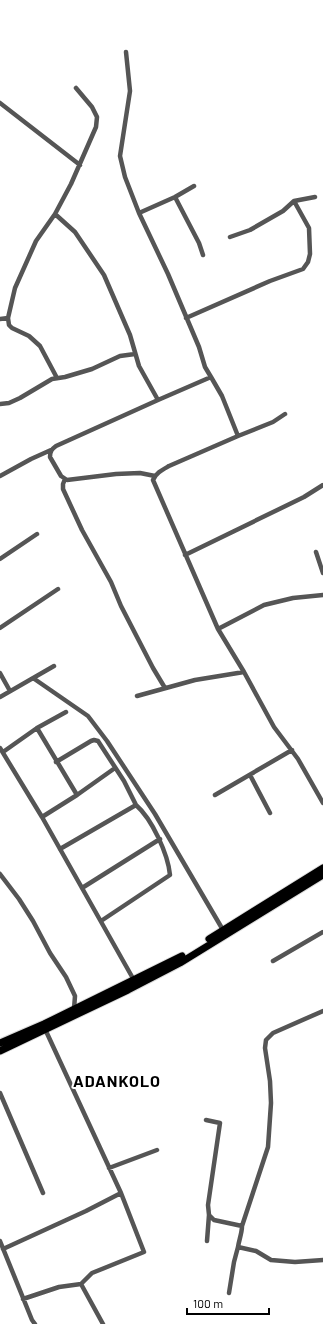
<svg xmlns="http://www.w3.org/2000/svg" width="323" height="1324" font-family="Barlow,sans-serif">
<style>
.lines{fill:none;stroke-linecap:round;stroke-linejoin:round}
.primary-casing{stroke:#dbdbdb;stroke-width:9}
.minor{stroke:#555;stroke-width:4.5}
.primary{stroke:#000;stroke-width:7}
.labels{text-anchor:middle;stroke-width:4;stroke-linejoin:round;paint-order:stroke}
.district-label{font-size:16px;font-weight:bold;letter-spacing:1px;fill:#000;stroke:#fff}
</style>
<rect width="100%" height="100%" fill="#fff"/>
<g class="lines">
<defs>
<path id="primary" d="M209 939 323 868
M0 1043 44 1024 182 956
M0 1051 128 990 180 963 323 875"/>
</defs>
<use href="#primary" class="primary-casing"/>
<path class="minor" d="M126 52 130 91 120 156 125 177 139 213 168 274 199 347 205 367 211 377
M0 103 80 165
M175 197 199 243 203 255
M139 213 175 197 194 186
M55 214 75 232 104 275 130 335 139 366 158 400 211 377 222 396 238 436 169 466C162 470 156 473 153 480L218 629 244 672 274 727 298 759 323 803
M230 237 250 230 283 211 294 201 315 197
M186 318 270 281 303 269 308 262 310 254 309 228 294 201
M0 319 8 318
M57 378 40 346 29 336 12 328 9 325 8 318 15 288 36 241 55 214 71 184 96 127 97 117 92 107 76 88
M0 404 9 403 20 398 52 379 65 377 92 369 120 356 135 354
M238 436 273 422 285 414
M0 476 31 459 51 450
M155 476 140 473 116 474 67 480 61 476 50 457C50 451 52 449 56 446L158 400
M65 479 63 484V489L82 530 111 582 121 606 153 668 165 688
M316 552 323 573
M185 555 304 497 323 485
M0 559 37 534
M0 628 58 589
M218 629 264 605 293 598 323 595
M0 673 10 691
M33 678 88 716 107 741 155 814 223 930
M137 696 195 680 244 672
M0 697 54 666
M37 728 77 795
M0 748 42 817 135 982
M3 752 37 728 66 712
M56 762 91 741 94 740 98 741 124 781 136 805
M250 775 270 813
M215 795 292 750
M42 817 77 795 115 768
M60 849 136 805C152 819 168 854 170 875L101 921
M0 874 19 899 33 921 50 953 66 977 75 996 74 1009
M82 888 160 839
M273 961 323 932
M323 1011 273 1033 266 1040 265 1048 270 1081 271 1103 268 1147 242 1226C242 1233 239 1240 238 1247L256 1251 271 1260 295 1262 323 1260
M45 1029 121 1193 144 1252 92 1273 81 1284 103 1324
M0 1093 43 1193
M206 1120 220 1123 208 1205 209 1215 214 1220 242 1226
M109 1168 157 1150
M0 1241 32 1320 35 1324
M207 1241 209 1215
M3 1249 86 1211 121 1193
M229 1293 234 1262 238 1247
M23 1299 59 1287 81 1284"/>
<use href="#primary" class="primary"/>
</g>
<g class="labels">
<g class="district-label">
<text x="117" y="1087">ADANKOLO</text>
</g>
</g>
<path d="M187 1308v6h82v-6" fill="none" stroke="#000000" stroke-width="2"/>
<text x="193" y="1308" font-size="12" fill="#000000" stroke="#ffffff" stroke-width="3" paint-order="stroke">100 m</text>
</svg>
